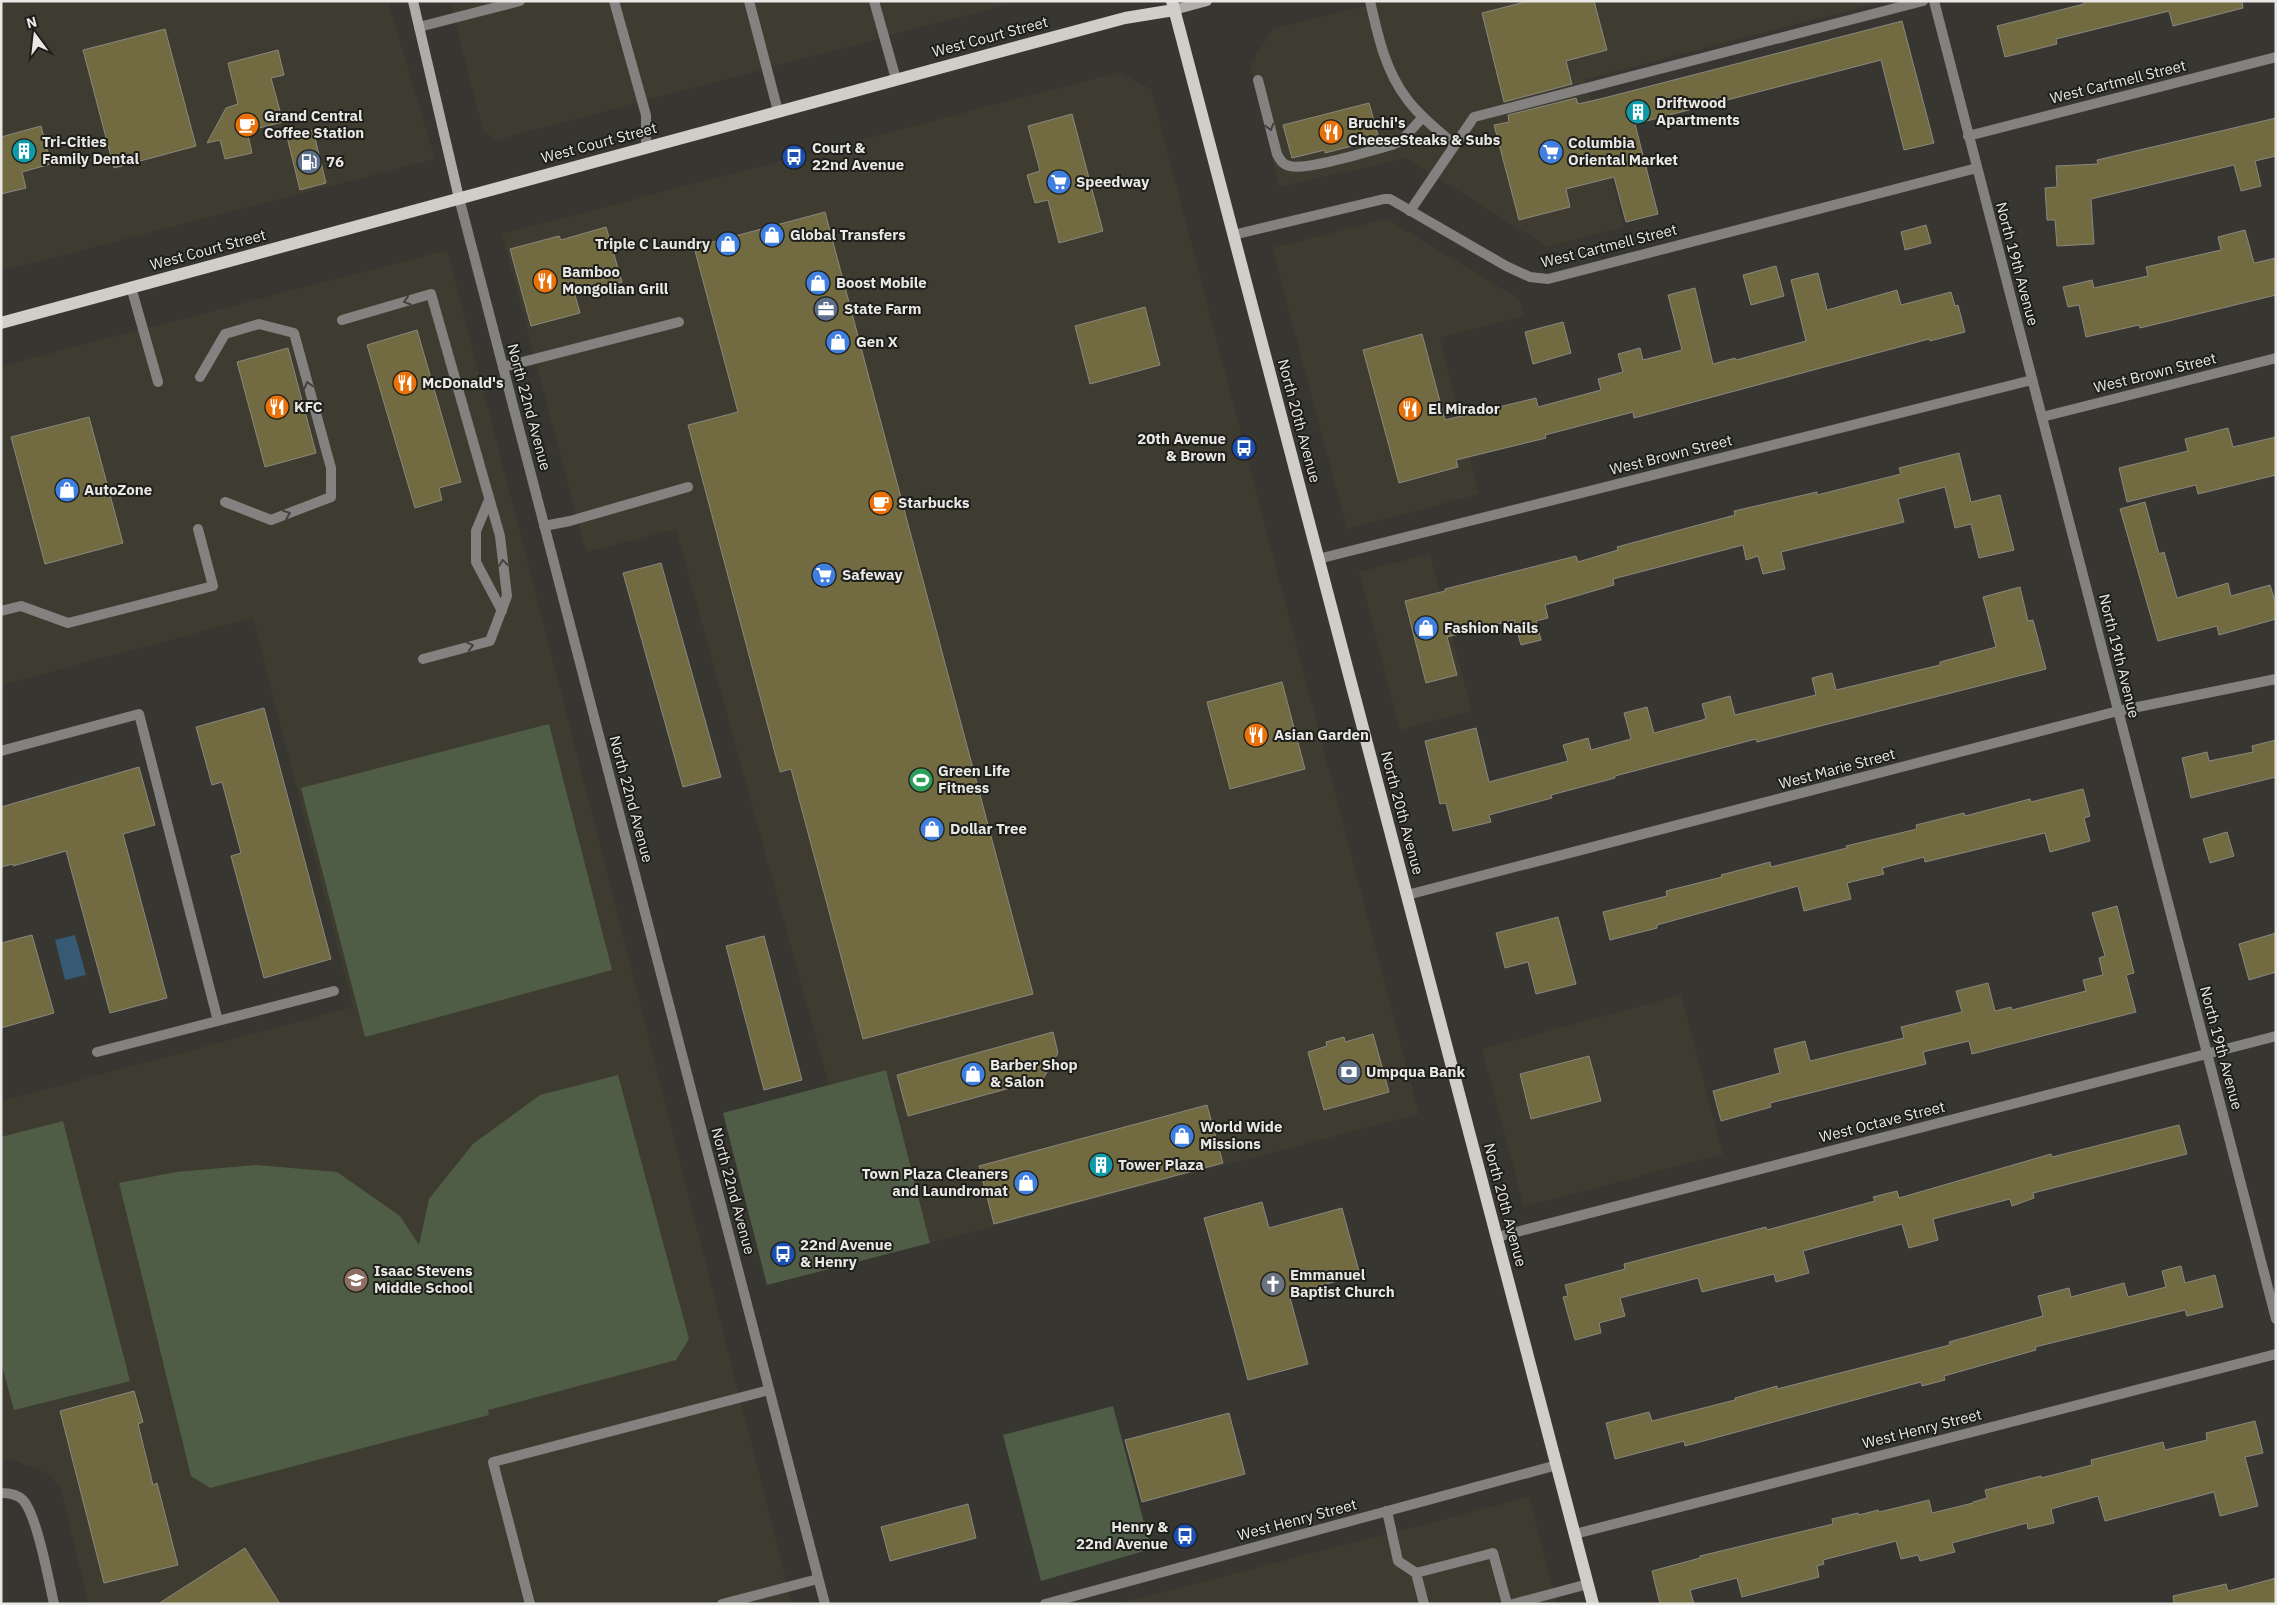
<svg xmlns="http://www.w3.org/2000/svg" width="2277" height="1605" font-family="'IBM Plex Sans',sans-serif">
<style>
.built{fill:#3e3c30}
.green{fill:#505d46}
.water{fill:#365974}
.building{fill:#726a41;stroke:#898881}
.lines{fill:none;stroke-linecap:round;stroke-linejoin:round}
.lane{stroke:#848280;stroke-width:10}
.street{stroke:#848280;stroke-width:10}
.secondary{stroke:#afada9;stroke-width:10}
.primary{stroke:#d1cdc8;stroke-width:12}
.oneway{stroke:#42413e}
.labels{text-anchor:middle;stroke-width:4;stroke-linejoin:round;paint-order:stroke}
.street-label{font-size:15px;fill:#e9e8e5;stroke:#1e1e1b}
.poi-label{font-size:15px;font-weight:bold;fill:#e9e8e5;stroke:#1e1e1b;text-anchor:start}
</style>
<rect width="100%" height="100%" fill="#373631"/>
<path class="built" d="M1 1H388L435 159 1 271Z
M450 1H1020L497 140 483 131Z
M1385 1H1886L1585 79 1624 227 1548 247 1406 158 1279 187 1250 65 1273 29Z
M1119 72 1151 89 1419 1114 930 1243 886 1070 829 1085 676 529 586 552 502 234Z
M1387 219 1519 299 1524 316 1440 338 1479 494 1347 529 1272 248Z
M447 250 567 715 792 1604H89L60 1487 49 1474 10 1459 1 1461V1101L353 1007 253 618 1 685V366Z
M1430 554 1472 711 1400 730 1359 572Z
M1681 995 1723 1154 1524 1207 1482 1049Z
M1529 1497 1557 1604H1117Z"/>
<path class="green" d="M549 724 612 970 365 1037 301 788Z
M886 1070 930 1243 767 1285 723 1113Z
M618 1075 689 1339 676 1360 488 1410 489 1415 210 1488 191 1476 119 1183 176 1172 256 1165 337 1172 400 1216 419 1245 429 1199 473 1144 540 1095Z
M63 1121 130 1381 14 1410 1 1362V1137Z
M1113 1406 1151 1549 1041 1581 1003 1435Z"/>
<path class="water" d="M75 935 86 975 65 980 55 940Z"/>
<path class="building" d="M1529 1H1594L1607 50 1566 61 1572 84 1504 102 1482 13Z
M2084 1H2242L2243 8 2173 26 2169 11 2056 39 2057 44 2005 57 1997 26 2084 4Z
M1902 21 1934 143 1904 150 1881 60 1635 124 1658 214 1626 222 1614 177 1566 189 1570 207 1519 220 1494 125 1509 122 1508 115 1576 98 1578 104 1604 98Z
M165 29 196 146 114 168 83 50Z
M278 50 284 75 271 78 283 122 247 131 252 153 225 159 220 140 207 143 226 108 238 104 228 63Z
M1369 103 1379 139 1325 153V150L1292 158 1283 125Z
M1072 114 1103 231 1059 243 1048 200 1035 203 1027 175 1040 171 1028 126Z
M2276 118V156L2255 161 2261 186 2241 191 2234 165 2091 199 2094 244 2057 246 2055 220H2047L2045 188 2057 187 2056 166 2098 164 2097 160Z
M41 126 51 164 22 172 26 188 1 194V137Z
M313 130 326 183 300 190 287 137Z
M825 212 1033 994 863 1039 791 769 780 772 688 425 738 412 694 247Z
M1926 225 1931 243 1905 250 1901 232Z
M606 227 622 282 575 295 580 313 531 326 510 249 559 236 561 240Z
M2245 230 2254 263 2276 258V295L2140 328 2139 325 2086 337 2079 305 2068 307 2063 287 2092 280 2094 288 2148 276 2146 267 2221 250 2218 237Z
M1776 266 1784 296 1751 305 1743 275Z
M1818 273 1827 310 1897 290 1901 305 1951 292 1955 306 1958 305 1965 332 1930 341 1929 339 1634 418 1633 412 1545 435 1546 438 1456 460 1458 467 1399 483 1363 350 1422 334 1445 420 1536 398 1538 407 1601 390 1598 379 1623 372 1618 354 1640 348 1643 360 1682 350 1668 295 1695 288 1713 364 1735 358 1736 360 1806 341 1791 280Z
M1145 307 1160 365 1090 384 1075 326Z
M1563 322 1571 353 1533 364 1525 332Z
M417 330 461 482 439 488 442 500 415 508 367 345Z
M288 348 316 453 265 467 237 362Z
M89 417 123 543 45 564 11 437Z
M2228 428 2233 447 2276 437V475L2198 494 2196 485 2127 502 2119 468 2188 451 2185 439Z
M1959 453 1971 502 2000 495 2014 550 1979 558 1971 524 1955 528 1945 487 1898 499 1904 522 1781 552 1785 569 1763 574 1758 556 1746 560 1743 545 1613 579 1614 585 1545 605 1548 618 1536 621 1541 640 1521 645 1514 620 1447 637 1457 675 1426 683 1405 601 1445 591V589L1576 556 1578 562 1618 550 1617 547 1735 515 1734 511 1817 492V495L1901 474 1899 468Z
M2145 502 2159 554 2164 552 2177 598 2228 583 2231 596 2270 585 2276 605V619L2219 635 2217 626 2158 641 2120 509Z
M661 563 721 777 683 787 623 573Z
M2020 587 2028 621 2033 620 2046 669 1757 742 1756 739 1615 776V778L1551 795 1552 798 1489 815 1491 822 1453 831 1446 803 1440 804 1425 741 1476 728 1489 782 1568 761 1563 745 1588 738 1591 750 1631 739 1624 713 1647 707 1654 733 1706 719 1702 704 1730 696 1735 715 1816 695 1812 678 1832 673 1836 690 1940 665V662L1996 647 1983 597Z
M1282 682 1305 769 1230 789 1207 702Z
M264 708 331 959 264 978 231 856 241 853 222 782 212 785 196 727Z
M2276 740V777L2191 798 2182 758 2207 752 2209 761 2253 752 2252 746Z
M139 767 155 825 123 834 167 998 110 1013 66 851 13 866V864L1 867V807Z
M2083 789 2090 816 2084 818 2090 841 2050 852 2045 833 1925 862 1924 857 1882 868 1884 874 1847 883 1851 899 1804 911 1798 886 1657 925V928L1610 940 1603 912 1667 896 1666 891 1722 877 1721 875 1770 862 1771 867 1847 848 1846 846 1917 829 1916 825 1964 813 1965 816 2030 799 2031 802Z
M2227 832 2234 856 2210 863 2203 839Z
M2117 906 2134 973 2126 975 2136 1012 1972 1054 1969 1041 1923 1052 1926 1064 1770 1103 1771 1107 1721 1121 1713 1091 1780 1073 1774 1049 1805 1041 1810 1061 1904 1038 1901 1027 1962 1012 1956 991 1988 983 1995 1011 2011 1007 2012 1010 2086 991 2083 980 2103 975 2099 958 2105 956 2092 913Z
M1558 917 1576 984 1536 994 1528 962 1505 968 1496 933Z
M2276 933V972L2249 980 2239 944Z
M32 935 54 1013 1 1028V943Z
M764 936 802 1080 764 1090 726 946Z
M1053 1032 1058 1053 1043 1079 908 1116 897 1075Z
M1373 1034 1389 1092 1324 1110 1308 1052 1327 1046 1326 1042 1344 1037 1345 1042Z
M1589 1056 1601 1101 1531 1119 1520 1074Z
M1207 1105 1223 1163 994 1224 979 1166Z
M2179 1125 2187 1154 2033 1193 2034 1198 2012 1206 2010 1199 1933 1219 1938 1240 1909 1248 1902 1224 1803 1251 1809 1273 1776 1282 1774 1274 1702 1292 1698 1278 1620 1298 1625 1316 1599 1323 1601 1333 1575 1340 1563 1297 1568 1296 1565 1285 1625 1269 1624 1264 1766 1227 1767 1230 1875 1201 1873 1197 1897 1191 1899 1198 2051 1154 2052 1157Z
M1262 1202 1269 1228 1342 1208 1360 1275 1289 1294 1308 1364 1248 1380 1204 1218Z
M2181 1266 2185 1283 2215 1275 2223 1307 2187 1316 2185 1310 2035 1347 2036 1350 1944 1376 1945 1380 1922 1386 1921 1382 1685 1446 1684 1441 1615 1459 1606 1423 1649 1412 1652 1421 1735 1400V1398L1777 1386V1389L1950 1345 1949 1342 2043 1316 2038 1296 2069 1288 2071 1297 2124 1283 2128 1297 2166 1287 2162 1271Z
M134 1391 143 1422 138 1424 153 1485 157 1483 178 1565 104 1583 60 1411Z
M1229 1413 1245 1474 1142 1502 1125 1440Z
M2255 1421 2263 1453 2245 1457 2258 1506 2220 1516 2214 1492 2105 1521 2098 1496 2051 1509 2054 1523 2028 1529 2027 1523 1952 1543 1955 1552 1920 1561 1918 1555 1901 1559 1896 1541 1823 1560 1824 1564 1817 1566 1819 1577 1742 1597 1737 1578 1690 1590 1694 1604H1660L1652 1571 1700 1558V1556L1833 1524 1832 1519 1858 1513 1859 1515 1878 1510 1879 1512 1929 1500 1932 1513 1973 1503V1502L1987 1498 1985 1490 2041 1476V1478L2092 1465 2091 1460 2163 1442 2165 1450 2207 1440 2206 1433Z
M968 1504 976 1538 890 1561 881 1527Z
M245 1548 280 1604H158Z
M2276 1578V1604H2174L2173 1596 2226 1584 2228 1591Z"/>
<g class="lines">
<path class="lane" d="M614 1 646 115V147
M749 1 778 111
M874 1 896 79
M1370 1C1378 36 1385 70 1407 99 1420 117 1439 131 1455 145
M419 27 520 1
M1258 80 1277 154C1280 160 1283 165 1290 166 1306 171 1373 150 1392 145L1402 140 1423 117
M1410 211 1474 117 1923 1
M131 287 158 382
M342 320 431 294 500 536 507 596 490 641 423 659
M503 367 679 322
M200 377 225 334 259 324 294 333 331 468V497L271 520 225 502
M489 500 476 531V562L502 611
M544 526 570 521 688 487
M1 611 21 606 68 623 213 586 198 529
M1 751 139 714 218 1021
M97 1052 334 991
M1387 1511 1398 1561 1416 1573
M530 1604 493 1462 769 1390
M722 1604 818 1579
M1424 1604 1416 1573 1493 1553 1507 1604
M1513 1604 1588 1584"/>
<path class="street" d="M1934 1 2276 1319
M1968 136 2276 57
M459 198 825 1604
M1233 235 1384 199H1390L1506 266 1530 277 1548 279 1977 168
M2042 417 2276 358
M1318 559 2032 380
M1407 895 2118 711 2276 679
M1497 1237 2276 1036
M1 1493C9 1493 17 1494 23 1500 37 1515 49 1582 54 1604
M1575 1534 2276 1354
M1045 1604 1557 1465"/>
<path class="secondary" d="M413 1 459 198
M1174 10 1207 1"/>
<path class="primary" d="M1172 1 1593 1604
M1 323 980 57 1125 18 1174 10"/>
</g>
<defs><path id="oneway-chevron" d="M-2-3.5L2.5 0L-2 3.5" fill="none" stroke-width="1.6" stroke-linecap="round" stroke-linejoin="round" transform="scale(1.25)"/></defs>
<g class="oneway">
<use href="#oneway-chevron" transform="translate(1270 127) rotate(75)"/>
<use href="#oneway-chevron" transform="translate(407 301) rotate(163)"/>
<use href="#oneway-chevron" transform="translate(308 385) rotate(-105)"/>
<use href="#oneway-chevron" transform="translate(287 514) rotate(-21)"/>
<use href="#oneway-chevron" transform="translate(503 563) rotate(-97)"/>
<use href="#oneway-chevron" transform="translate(470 646) rotate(-15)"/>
</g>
<defs>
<symbol id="building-disc" viewBox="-11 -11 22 22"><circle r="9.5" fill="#0f9aa8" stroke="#1e1e1b"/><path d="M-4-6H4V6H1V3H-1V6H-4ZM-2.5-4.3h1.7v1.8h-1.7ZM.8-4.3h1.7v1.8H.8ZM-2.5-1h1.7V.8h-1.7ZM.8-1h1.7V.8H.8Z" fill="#fff"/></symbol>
<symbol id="cafe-disc" viewBox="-11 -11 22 22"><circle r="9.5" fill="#e8710a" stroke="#1e1e1b"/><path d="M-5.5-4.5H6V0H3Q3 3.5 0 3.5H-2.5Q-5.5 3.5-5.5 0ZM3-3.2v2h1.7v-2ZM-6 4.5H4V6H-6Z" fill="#fff"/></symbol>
<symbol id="restaurant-disc" viewBox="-11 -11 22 22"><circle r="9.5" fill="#e8710a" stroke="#1e1e1b"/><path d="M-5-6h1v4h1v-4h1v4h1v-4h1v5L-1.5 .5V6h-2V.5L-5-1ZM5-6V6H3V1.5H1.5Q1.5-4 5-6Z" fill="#fff"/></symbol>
<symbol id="supermarket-disc" viewBox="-11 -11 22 22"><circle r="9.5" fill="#3f7fe0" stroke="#1e1e1b"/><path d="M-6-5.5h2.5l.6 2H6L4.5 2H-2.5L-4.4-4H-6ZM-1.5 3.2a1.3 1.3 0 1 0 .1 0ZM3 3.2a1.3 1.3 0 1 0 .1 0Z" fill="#fff"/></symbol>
<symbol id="bus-disc" viewBox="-11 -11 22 22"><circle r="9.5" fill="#1a4fb4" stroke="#1e1e1b"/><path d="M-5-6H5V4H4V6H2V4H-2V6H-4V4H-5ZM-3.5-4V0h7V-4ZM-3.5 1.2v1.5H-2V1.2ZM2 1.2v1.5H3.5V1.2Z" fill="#fff"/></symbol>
<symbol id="fuel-disc" viewBox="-11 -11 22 22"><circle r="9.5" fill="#5c6f8a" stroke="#1e1e1b"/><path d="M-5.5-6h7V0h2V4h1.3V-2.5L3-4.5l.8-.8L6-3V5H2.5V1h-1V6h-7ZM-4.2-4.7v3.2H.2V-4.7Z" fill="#fff"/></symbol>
<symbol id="shop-disc" viewBox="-11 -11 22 22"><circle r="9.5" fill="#3f7fe0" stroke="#1e1e1b"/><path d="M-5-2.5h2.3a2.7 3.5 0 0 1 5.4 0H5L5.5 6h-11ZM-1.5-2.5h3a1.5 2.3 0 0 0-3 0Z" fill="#fff"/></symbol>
<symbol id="office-disc" viewBox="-11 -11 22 22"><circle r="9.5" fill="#5c6f8a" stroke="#1e1e1b"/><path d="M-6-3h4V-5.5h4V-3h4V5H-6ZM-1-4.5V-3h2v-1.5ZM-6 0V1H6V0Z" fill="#fff"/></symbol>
<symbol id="stadium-disc" viewBox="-11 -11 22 22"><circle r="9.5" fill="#2e9e5b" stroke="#1e1e1b"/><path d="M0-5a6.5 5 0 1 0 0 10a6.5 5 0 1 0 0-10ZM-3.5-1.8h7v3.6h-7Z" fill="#fff"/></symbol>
<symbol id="bank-disc" viewBox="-11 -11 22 22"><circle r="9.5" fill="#5c6f8a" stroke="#1e1e1b"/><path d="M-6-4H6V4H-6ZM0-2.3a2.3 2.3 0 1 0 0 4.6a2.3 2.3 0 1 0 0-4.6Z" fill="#fff"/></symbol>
<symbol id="school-disc" viewBox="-11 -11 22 22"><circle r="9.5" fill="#8d6e63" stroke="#1e1e1b"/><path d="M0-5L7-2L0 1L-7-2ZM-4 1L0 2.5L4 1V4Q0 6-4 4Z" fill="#fff"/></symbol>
<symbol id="church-disc" viewBox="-11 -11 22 22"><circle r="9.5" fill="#6b7280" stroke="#1e1e1b"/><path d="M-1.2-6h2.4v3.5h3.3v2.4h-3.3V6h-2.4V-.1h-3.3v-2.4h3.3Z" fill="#fff"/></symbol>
</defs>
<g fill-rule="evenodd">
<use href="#building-disc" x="1624" y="98" width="28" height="28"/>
<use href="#cafe-disc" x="233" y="111" width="28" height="28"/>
<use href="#restaurant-disc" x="1317" y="118" width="28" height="28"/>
<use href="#building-disc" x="10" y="137" width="28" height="28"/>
<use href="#supermarket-disc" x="1537" y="138" width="28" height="28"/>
<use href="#bus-disc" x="780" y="143" width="28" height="28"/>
<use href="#fuel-disc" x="295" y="148" width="28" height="28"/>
<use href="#supermarket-disc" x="1045" y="168" width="28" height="28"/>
<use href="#shop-disc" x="758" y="221" width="28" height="28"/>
<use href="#shop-disc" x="714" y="230" width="28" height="28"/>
<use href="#restaurant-disc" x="531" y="267" width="28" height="28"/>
<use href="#shop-disc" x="804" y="269" width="28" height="28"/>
<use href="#office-disc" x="812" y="295" width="28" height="28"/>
<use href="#shop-disc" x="824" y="328" width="28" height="28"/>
<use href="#restaurant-disc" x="391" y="369" width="28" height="28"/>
<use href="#restaurant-disc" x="263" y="393" width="28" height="28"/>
<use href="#restaurant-disc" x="1396" y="395" width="28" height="28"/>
<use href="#bus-disc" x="1230" y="434" width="28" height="28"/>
<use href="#shop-disc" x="53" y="476" width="28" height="28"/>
<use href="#cafe-disc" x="867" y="489" width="28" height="28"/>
<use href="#supermarket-disc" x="810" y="561" width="28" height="28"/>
<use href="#shop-disc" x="1412" y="614" width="28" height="28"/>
<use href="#restaurant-disc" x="1242" y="721" width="28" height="28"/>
<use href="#stadium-disc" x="907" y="766" width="28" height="28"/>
<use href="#shop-disc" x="918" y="815" width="28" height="28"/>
<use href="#bank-disc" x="1335" y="1058" width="28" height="28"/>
<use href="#shop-disc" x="959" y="1060" width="28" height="28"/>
<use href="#shop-disc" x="1168" y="1122" width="28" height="28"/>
<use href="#building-disc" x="1087" y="1151" width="28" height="28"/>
<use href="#shop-disc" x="1012" y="1169" width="28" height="28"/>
<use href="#bus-disc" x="769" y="1240" width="28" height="28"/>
<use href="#school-disc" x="342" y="1266" width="28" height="28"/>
<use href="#church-disc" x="1259" y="1270" width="28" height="28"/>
<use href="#bus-disc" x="1171" y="1522" width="28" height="28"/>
</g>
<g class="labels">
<g class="street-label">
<text transform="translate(990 37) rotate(-15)" y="5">West Court Street</text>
<text transform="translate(2118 82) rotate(-14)" y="5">West Cartmell Street</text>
<text transform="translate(599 143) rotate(-15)" y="5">West Court Street</text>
<text transform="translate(1609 246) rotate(-14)" y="5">West Cartmell Street</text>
<text transform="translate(208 250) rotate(-15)" y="5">West Court Street</text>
<text transform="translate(2017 264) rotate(75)" y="5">North 19th Avenue</text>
<text transform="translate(2155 373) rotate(-14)" y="5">West Brown Street</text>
<text transform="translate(529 407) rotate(75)" y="5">North 22nd Avenue</text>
<text transform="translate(1299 421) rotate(75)" y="5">North 20th Avenue</text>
<text transform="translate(1671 455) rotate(-14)" y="5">West Brown Street</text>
<text transform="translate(2119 656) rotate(76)" y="5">North 19th Avenue</text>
<text transform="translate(1837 769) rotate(-15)" y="5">West Marie Street</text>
<text transform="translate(631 799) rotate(75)" y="5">North 22nd Avenue</text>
<text transform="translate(1402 813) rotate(75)" y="5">North 20th Avenue</text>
<text transform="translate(2221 1048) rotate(75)" y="5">North 19th Avenue</text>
<text transform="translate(1882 1122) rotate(-14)" y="5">West Octave Street</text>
<text transform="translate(733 1191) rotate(75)" y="5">North 22nd Avenue</text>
<text transform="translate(1505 1205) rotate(75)" y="5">North 20th Avenue</text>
<text transform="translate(1922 1429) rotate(-14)" y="5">West Henry Street</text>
<text transform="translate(1297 1520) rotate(-15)" y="5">West Henry Street</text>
</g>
<g class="poi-label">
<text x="1656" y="108">Driftwood<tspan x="1656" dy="17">Apartments</tspan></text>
<text x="264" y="121">Grand Central<tspan x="264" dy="17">Coffee Station</tspan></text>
<text x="1348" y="128">Bruchi's<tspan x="1348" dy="17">CheeseSteaks &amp; Subs</tspan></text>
<text x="42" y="147">Tri-Cities<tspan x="42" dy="17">Family Dental</tspan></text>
<text x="1568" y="148">Columbia<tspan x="1568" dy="17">Oriental Market</tspan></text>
<text x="812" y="153">Court &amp;<tspan x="812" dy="17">22nd Avenue</tspan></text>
<text x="326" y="167">76</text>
<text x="1076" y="187">Speedway</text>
<text x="790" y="240">Global Transfers</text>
<text x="710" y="249" text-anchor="end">Triple C Laundry</text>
<text x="562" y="277">Bamboo<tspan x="562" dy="17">Mongolian Grill</tspan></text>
<text x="836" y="288">Boost Mobile</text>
<text x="844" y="314">State Farm</text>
<text x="856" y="347">Gen X</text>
<text x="422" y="388">McDonald's</text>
<text x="294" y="412">KFC</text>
<text x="1428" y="414">El Mirador</text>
<text x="1226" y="444" text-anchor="end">20th Avenue<tspan x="1226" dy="17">&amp; Brown</tspan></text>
<text x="84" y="495">AutoZone</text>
<text x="898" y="508">Starbucks</text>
<text x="842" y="580">Safeway</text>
<text x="1444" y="633">Fashion Nails</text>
<text x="1274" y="740">Asian Garden</text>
<text x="938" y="776">Green Life<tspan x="938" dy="17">Fitness</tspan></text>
<text x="950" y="834">Dollar Tree</text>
<text x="990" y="1070">Barber Shop<tspan x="990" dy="17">&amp; Salon</tspan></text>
<text x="1366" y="1077">Umpqua Bank</text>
<text x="1200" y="1132">World Wide<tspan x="1200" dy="17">Missions</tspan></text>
<text x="1118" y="1170">Tower Plaza</text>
<text x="1008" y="1179" text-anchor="end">Town Plaza Cleaners<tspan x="1008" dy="17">and Laundromat</tspan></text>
<text x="800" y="1250">22nd Avenue<tspan x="800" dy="17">&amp; Henry</tspan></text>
<text x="374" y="1276">Isaac Stevens<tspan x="374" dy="17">Middle School</tspan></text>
<text x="1290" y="1280">Emmanuel<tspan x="1290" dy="17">Baptist Church</tspan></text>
<text x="1168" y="1532" text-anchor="end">Henry &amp;<tspan x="1168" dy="17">22nd Avenue</tspan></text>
</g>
</g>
<rect width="2277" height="1605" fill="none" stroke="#e9e8e5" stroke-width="5"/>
<g transform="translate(35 35) rotate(345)" stroke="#1e1e1b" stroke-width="4" paint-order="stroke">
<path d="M0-4L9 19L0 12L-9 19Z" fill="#e9e8e5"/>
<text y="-8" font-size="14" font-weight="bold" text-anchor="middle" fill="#e9e8e5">N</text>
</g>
</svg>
